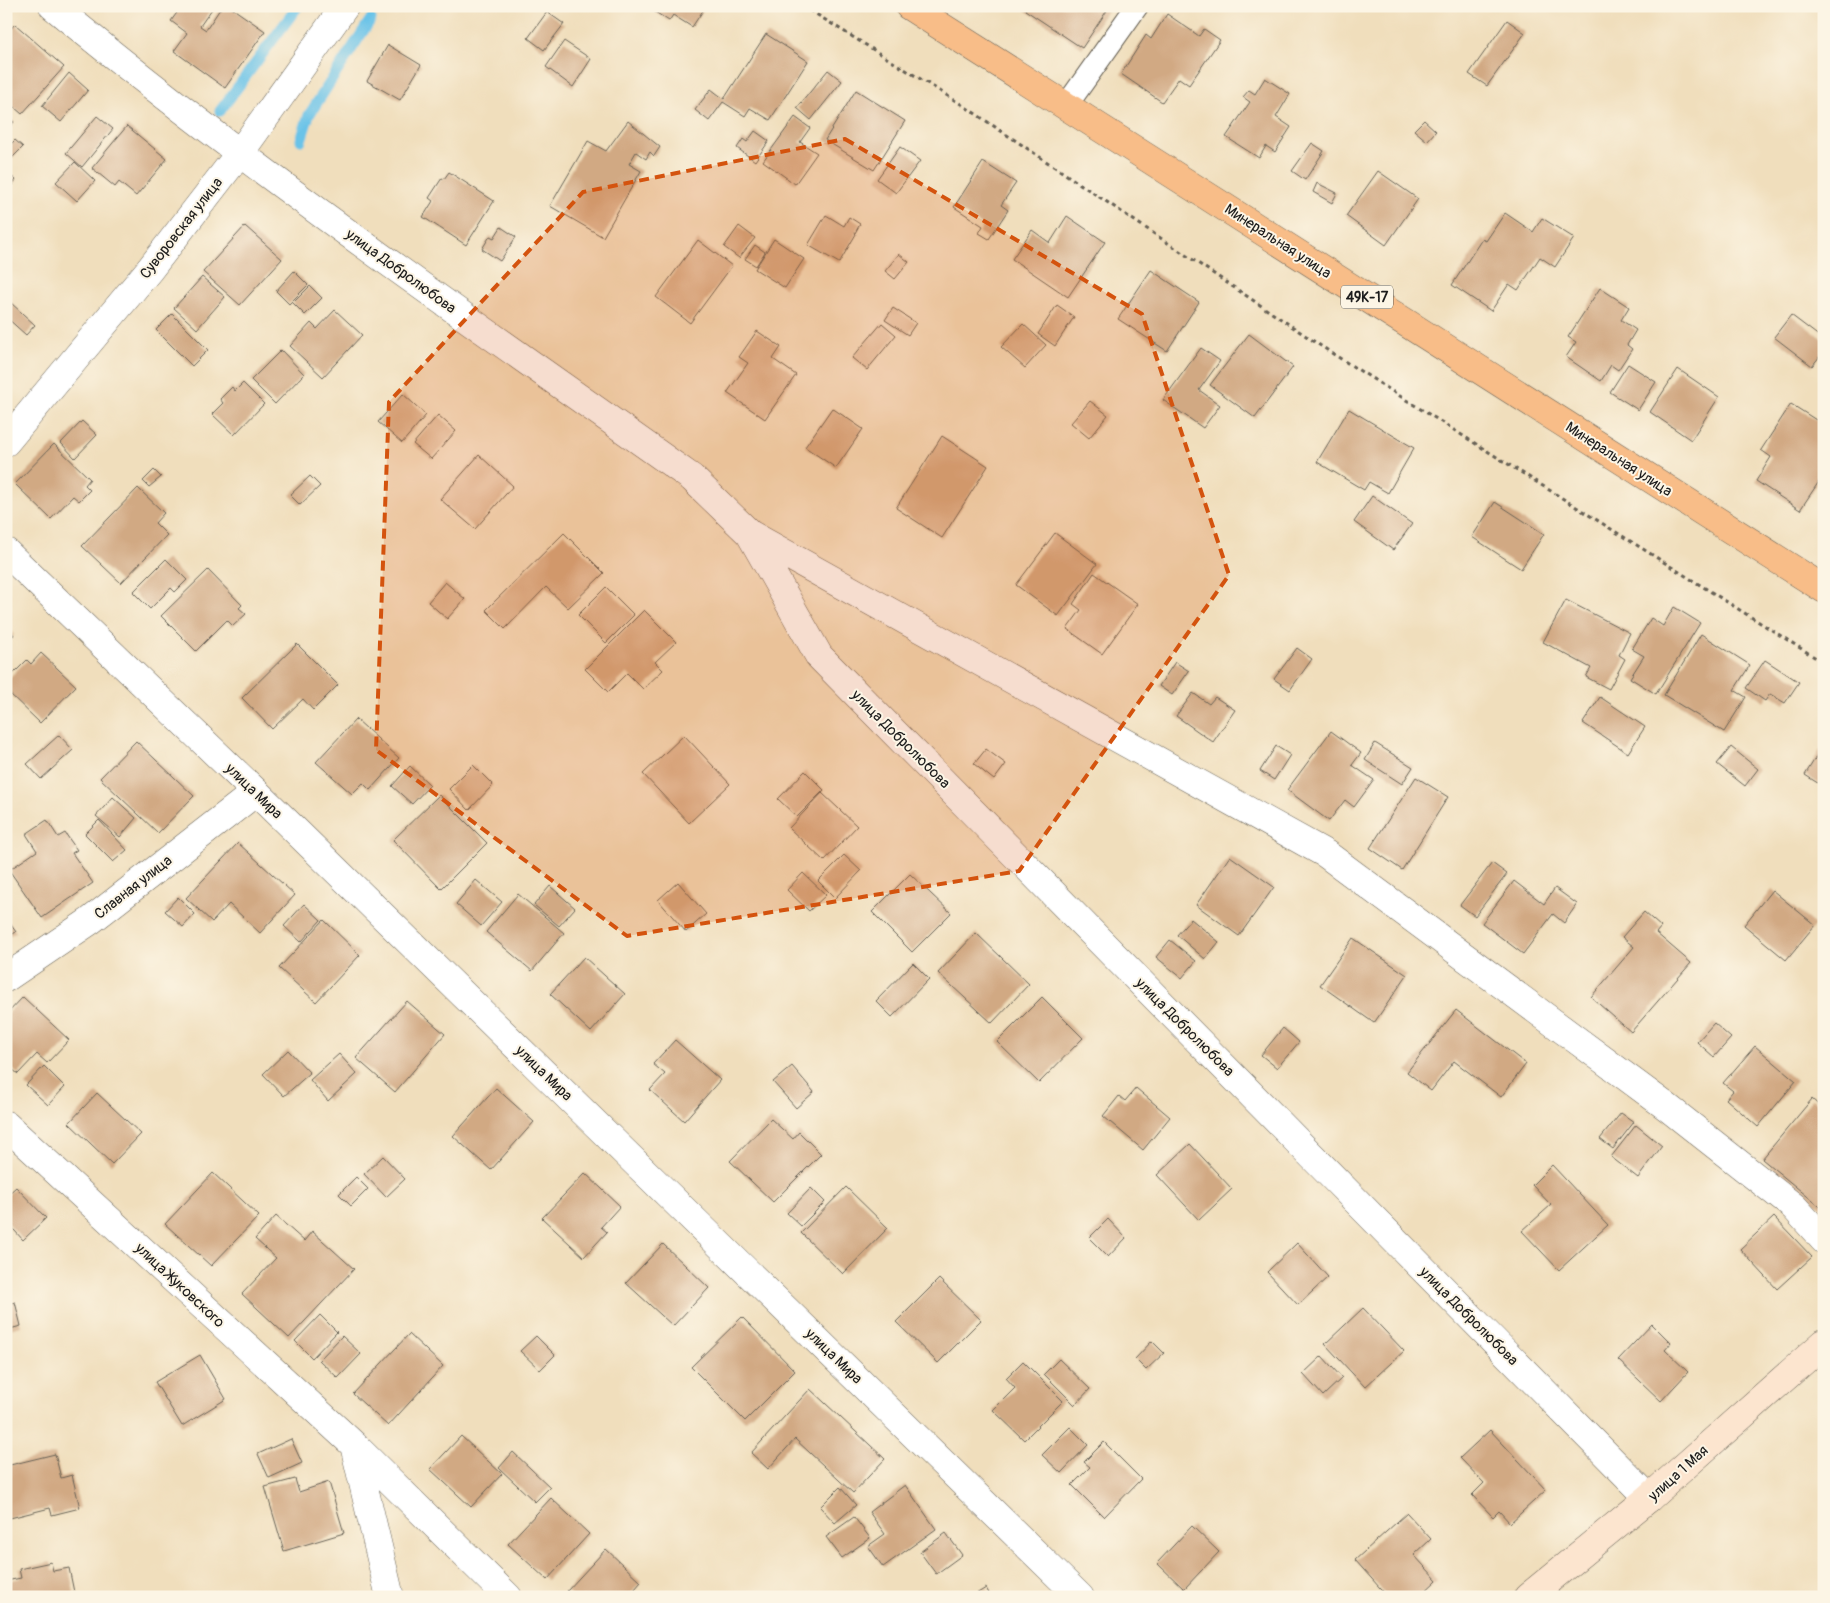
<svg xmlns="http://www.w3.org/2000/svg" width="1830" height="1603" font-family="Pangolin,sans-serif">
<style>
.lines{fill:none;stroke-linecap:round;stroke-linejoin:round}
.stream{stroke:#6ac3e8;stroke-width:11}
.building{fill:#d1a983}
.service-casing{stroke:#666054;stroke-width:24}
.minor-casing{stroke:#666054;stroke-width:29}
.secondary-casing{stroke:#666054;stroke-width:29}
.primary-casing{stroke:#666054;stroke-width:29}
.path{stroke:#666054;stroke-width:3;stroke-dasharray:4 4;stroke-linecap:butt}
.service{stroke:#fff;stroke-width:22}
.minor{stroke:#fff;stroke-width:28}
.secondary{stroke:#fce5cf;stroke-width:28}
.primary{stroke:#f8bd88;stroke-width:28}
.marked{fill:#d4530e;fill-opacity:0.2;stroke:#d4530e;stroke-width:4;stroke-dasharray:10 6;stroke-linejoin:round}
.labels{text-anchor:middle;stroke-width:4;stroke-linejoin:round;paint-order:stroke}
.shield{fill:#fcf5e5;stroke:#5f5d58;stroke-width:1}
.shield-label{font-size:14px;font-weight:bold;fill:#1c1c1c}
.street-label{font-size:15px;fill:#1c1c1c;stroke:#fcf5e5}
</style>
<rect width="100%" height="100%" fill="#fcf5e5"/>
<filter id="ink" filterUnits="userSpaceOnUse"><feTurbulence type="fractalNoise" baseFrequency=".02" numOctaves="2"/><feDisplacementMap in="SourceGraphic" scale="10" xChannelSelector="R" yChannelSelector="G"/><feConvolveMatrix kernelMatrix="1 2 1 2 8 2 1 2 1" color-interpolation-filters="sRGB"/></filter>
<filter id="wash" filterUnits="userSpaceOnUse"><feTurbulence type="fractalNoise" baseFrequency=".0096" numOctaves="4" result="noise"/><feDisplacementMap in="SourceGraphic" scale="20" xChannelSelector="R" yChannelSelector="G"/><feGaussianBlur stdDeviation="1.12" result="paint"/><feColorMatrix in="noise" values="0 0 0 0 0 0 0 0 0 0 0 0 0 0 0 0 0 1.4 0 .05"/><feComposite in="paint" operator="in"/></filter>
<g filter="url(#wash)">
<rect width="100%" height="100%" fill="#f0debc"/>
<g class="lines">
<path class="stream" d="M220 111 298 6
M301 140 309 115 371 19"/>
</g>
<g id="blocks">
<path class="building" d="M173 6H214L200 26 206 30 222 6H229L265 31 225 88 174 51 187 33 171 21 179 10Z
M646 6H706L692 27 673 15 669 21Z
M1027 6H1104L1108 9 1082 48 1025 10Z
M547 12 564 24 544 50 528 38Z
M1167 14 1199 36 1204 29 1220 40 1189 85 1179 78 1162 102 1121 74 1146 35 1151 39Z
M1507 20 1525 33 1487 86 1469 74Z
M15 24 64 67 22 114 6 100V34Z
M766 34 808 61 770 120 750 108 745 116 723 102 709 121 695 110 711 89 724 99Z
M564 41 591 59 573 87 546 67Z
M388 45 421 65 400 100 367 81Z
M828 70 842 81 811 120 797 108Z
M69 73 88 90 61 122 42 106Z
M1265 78 1290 94 1276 117 1291 127 1275 152 1266 146 1259 158 1226 137 1250 102 1243 97 1249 90 1255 94Z
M856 90 905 121 874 170 825 140Z
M6 115 14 122 6 131Z
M97 116 113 129 82 167 66 153Z
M795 117 810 128 800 142 817 153 795 184 763 161Z
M1424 120 1436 131 1427 141 1414 130Z
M628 121 660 147 654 156 650 152 646 159 636 152 629 164 641 171 603 237 550 206 588 141 606 151Z
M127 126 167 159 136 196 119 182 115 187 92 168Z
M755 131 769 141 755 161 737 148 743 139 747 142Z
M15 140 23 147 8 162 6 160V149Z
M1312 143 1324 151 1305 180 1292 171Z
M900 147 920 161 896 193 877 179Z
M75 162 95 181 77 201 56 182Z
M983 162 1016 183 1001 205 1008 210 989 239 979 233 983 226 954 207Z
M1378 171 1418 199 1386 245 1346 216Z
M449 172 494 201 466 245 423 217 433 201 429 198 442 178 444 179Z
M7 173 16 180 6 192V174Z
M1317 183 1337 193 1332 203 1313 192Z
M1505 213 1533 232 1542 218 1574 238 1555 267 1540 257 1518 290 1509 284 1491 311 1452 285 1482 239 1486 241Z
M826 215 844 226 849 217 860 224 855 233 856 234 839 263 808 245Z
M1067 216 1105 242 1068 297 1012 259 1032 230 1050 243Z
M245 226 282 259 240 305 203 272Z
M739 226 755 238 739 258 724 247Z
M501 227 516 237 500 261 482 249 490 236 494 238Z
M774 239 804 259 785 288 755 269Z
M698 240 732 266 690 323 656 297Z
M755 245 765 252 756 266 745 259Z
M899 254 909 262 895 279 885 271Z
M1151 270 1199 302 1167 351 1118 319Z
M294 271 308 285 289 304 276 291Z
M202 277 225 297 197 329 174 308Z
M310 286 322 298 305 315 293 303Z
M1600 288 1629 307 1621 320 1636 330 1627 345 1632 349 1618 370 1611 365 1601 381 1566 357 1576 342 1568 337Z
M10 302 35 325 26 335 6 317V307Z
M1057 305 1074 317 1055 346 1038 334Z
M893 308 916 323 908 335 885 320Z
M335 310 362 335 323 377 290 346 311 323 317 329Z
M172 314 208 350 192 366 156 330Z
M1791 315 1824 340V351L1812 366 1774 337Z
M882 323 896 335 867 370 852 358Z
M1023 324 1046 345 1025 368 1001 347Z
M757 331 781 347 773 359 796 375 765 419 727 393 748 363 739 357Z
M1249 334 1293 367 1255 418 1210 385Z
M1201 348 1220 361 1199 390 1220 405 1203 428 1163 400Z
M281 350 304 374 275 404 251 380Z
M1628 364 1656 382 1638 410 1610 392Z
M1678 369 1719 397 1691 440 1650 412Z
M243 383 264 404 234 435 212 414 223 403 220 399 232 387 235 391Z
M403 394 426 415 402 443 378 422Z
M1090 401 1108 415 1089 438 1071 423Z
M1791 404 1824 425V474L1800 510 1756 481 1771 457 1761 450Z
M832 408 863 429 836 468 805 447Z
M1349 409 1414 448 1388 493 1369 482 1364 490 1317 462Z
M438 415 456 431 431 459 413 444Z
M82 421 97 435 75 458 61 443Z
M942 436 988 466 942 538 896 508Z
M54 444 90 479 85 485 90 490 79 501 73 496 51 519 15 484Z
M479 455 513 486 475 529 440 499Z
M154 470 161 477 149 487 143 481Z
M310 476 320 486 300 505 290 495Z
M138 488 164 513 155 523 167 535 121 583 82 546Z
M1372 496 1412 524 1393 550 1354 522Z
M1495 502 1544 534 1521 569 1472 537Z
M564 533 604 573 568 608 546 587 505 629 486 610Z
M1055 533 1097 564 1058 616 1016 585Z
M166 559 187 580 175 592 171 588 150 609 133 592Z
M208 570 242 605 239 608 246 614 233 626 227 620 196 651 161 616Z
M1094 573 1138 604 1102 654 1067 629 1081 610 1073 604Z
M445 582 465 599 447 619 428 602Z
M606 587 634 615 606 643 578 615Z
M1566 600 1630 633 1619 655 1625 659 1609 689 1586 677 1591 668 1543 642Z
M1674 607 1700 623 1656 694 1630 678 1644 656 1632 649 1651 618 1663 626Z
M644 610 676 642 655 662 663 670 643 689 627 673 608 692 585 669Z
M6 625 14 635 6 641Z
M1701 634 1750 665 1734 690 1746 697 1724 732 1664 695Z
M297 644 338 685 313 710 303 699 272 729 242 698Z
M1297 648 1312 659 1290 690 1274 679Z
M41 653 76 686 40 723 6 690V681L27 660 31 664Z
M1765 660 1799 682 1785 703 1770 694 1765 701 1746 688Z
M1175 662 1189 671 1172 695 1159 686Z
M1193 693 1209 704 1215 697 1235 710 1213 742 1176 716Z
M1600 697 1645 727 1628 753 1583 723Z
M356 719 399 758 370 790 363 783 352 794 316 762Z
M1331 731 1361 753 1352 765 1374 780 1354 807 1345 800 1329 821 1287 790Z
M59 735 73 750 41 779 27 764Z
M684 735 730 784 689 823 643 774Z
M136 741 194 796 158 833 100 778Z
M1375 743 1413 767 1402 784 1365 760Z
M1824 744V787L1805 775Z
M1276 746 1290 755 1274 780 1260 771Z
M1731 747 1758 769 1745 786 1717 764Z
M986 749 1006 764 994 780 974 764Z
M473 765 493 785 469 810 449 789Z
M410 766 430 785 412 804 392 786Z
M805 771 824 790 797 817 778 799Z
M1416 777 1448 797 1402 870 1370 848Z
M822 793 857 826 824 861 789 828Z
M439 795 487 843 441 889 393 840Z
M113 797 136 818 120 837 96 816Z
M47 820 58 837 65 833 77 850 72 853 93 883 42 918 9 870 37 851 26 834Z
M99 820 127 850 113 862 85 834Z
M238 843 295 895 260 933 229 904 212 922 186 898Z
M844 855 861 871 835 898 818 881Z
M1230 856 1274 887 1239 936 1196 905Z
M1492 863 1507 874 1475 916 1460 905Z
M803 873 826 895 809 911 787 890Z
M910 874 951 913 912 952 872 912Z
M476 880 502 902 481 926 456 904Z
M1514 881 1544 904 1555 888 1577 904 1564 923 1553 914 1523 954 1482 923Z
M678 882 706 914 686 932 658 900Z
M550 886 575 908 559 926 534 905Z
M1772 890 1815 925 1786 960 1744 925Z
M518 894 564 933 532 971 486 932Z
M178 897 195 914 183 927 165 911Z
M304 904 321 920 301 942 284 926Z
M1644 912 1661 927 1656 933 1691 963 1631 1032 1591 997 1634 947 1622 937Z
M6 918 16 932 6 938Z
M1191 919 1219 942 1205 959 1177 935Z
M324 920 360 955 316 1002 279 968Z
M976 933 1029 984 992 1023 938 973Z
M1353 938 1407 975 1374 1023 1320 985Z
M1170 940 1196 961 1182 978 1156 957Z
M584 957 625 994 591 1032 550 994Z
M913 963 929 979 892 1017 876 1001Z
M23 997 69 1040 47 1063 37 1054 18 1074 6 1064V1015Z
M1042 997 1083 1038 1039 1083 997 1042Z
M407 1001 445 1034 395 1092 356 1058Z
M1456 1010 1526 1064 1501 1097 1454 1061 1431 1091 1407 1072Z
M1714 1023 1731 1038 1714 1057 1697 1042Z
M1283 1028 1299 1042 1277 1068 1261 1055Z
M675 1040 720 1080 684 1121 650 1090 665 1074 653 1064Z
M1755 1046 1796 1081 1758 1127 1726 1099 1733 1091 1723 1083Z
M288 1050 310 1073 284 1096 263 1074Z
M339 1054 357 1074 328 1101 310 1080Z
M44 1066 65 1087 48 1105 26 1085Z
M792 1066 814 1092 796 1108 773 1082Z
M496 1088 534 1122 491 1170 453 1136Z
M1136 1088 1170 1117 1143 1150 1103 1116 1119 1096 1125 1101Z
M97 1093 141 1134 112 1164 69 1123Z
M1812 1099 1824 1110V1210L1762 1159Z
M1621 1113 1634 1122 1613 1149 1600 1139Z
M771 1119 793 1139 799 1132 821 1154 773 1202 730 1161Z
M1636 1125 1662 1146 1638 1178 1611 1157Z
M1190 1144 1232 1189 1199 1220 1157 1175Z
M383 1156 405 1179 386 1197 364 1174Z
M1552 1165 1608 1225 1559 1270 1522 1231 1551 1205 1532 1185Z
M213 1173 259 1216 211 1266 165 1224Z
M585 1173 620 1206 601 1227 607 1232 584 1257 542 1218Z
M356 1177 368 1189 351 1206 339 1194Z
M16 1187 46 1218 23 1240 6 1221V1196Z
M846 1187 888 1228 843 1274 801 1233Z
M811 1188 825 1202 801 1226 787 1213Z
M276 1216 304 1241 312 1231 354 1269 289 1338 242 1294 276 1258 255 1239Z
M1774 1217 1812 1257 1777 1289 1740 1249Z
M1108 1219 1126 1238 1108 1257 1089 1238Z
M1297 1243 1328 1277 1298 1305 1267 1272Z
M663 1244 709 1288 673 1326 626 1283Z
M939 1279 981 1320 938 1363 896 1322Z
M15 1302 21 1326 6 1330V1305Z
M1363 1308 1404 1351 1365 1387 1325 1344Z
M320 1315 337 1332 312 1358 295 1341Z
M742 1317 795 1371 745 1421 691 1367Z
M1652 1324 1671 1343 1665 1350 1688 1372 1661 1401 1618 1360Z
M409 1334 443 1366 388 1426 353 1394Z
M342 1336 361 1354 338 1378 319 1360Z
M536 1336 555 1355 540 1370 520 1351Z
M1152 1341 1164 1353 1146 1370 1135 1359Z
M200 1355 226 1399 182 1426 155 1382Z
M1322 1356 1342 1378 1323 1396 1303 1374Z
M1059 1359 1090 1389 1075 1405 1044 1374Z
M1023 1361 1063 1401 1024 1440 993 1410 1015 1388 1006 1378Z
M810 1389 885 1459 853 1493 795 1439 768 1469 751 1453Z
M1070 1427 1088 1445 1061 1473 1042 1455Z
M1490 1430 1546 1490 1510 1523 1499 1511 1493 1517 1472 1495 1484 1483 1460 1458Z
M461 1436 502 1474 471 1507 430 1469Z
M291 1439 302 1463 269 1478 258 1454Z
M1104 1442 1141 1479 1104 1517 1072 1485 1090 1467 1084 1462Z
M513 1452 550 1487 535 1502 499 1468Z
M55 1454 61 1478 72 1475 80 1508 52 1515 50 1508 6 1519V1466Z
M295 1479 299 1492 329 1482 344 1533 284 1551 265 1487Z
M905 1485 936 1529 883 1567 868 1546 885 1534 869 1512Z
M840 1487 856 1505 835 1523 820 1507Z
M551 1498 589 1534 547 1580 508 1544Z
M1407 1513 1431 1539 1414 1555 1437 1580 1419 1597H1388L1355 1560Z
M854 1517 870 1538 842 1558 826 1537Z
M1192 1526 1219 1552 1184 1589 1157 1563Z
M946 1533 962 1555 936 1574 920 1552Z
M606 1549 641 1582 628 1597H572L567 1591Z
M51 1562 53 1571 69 1568 75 1597H6V1581L21 1578 19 1569Z
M986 1588 991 1597H971Z
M252 1593V1597H229V1596Z"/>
</g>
</g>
<g filter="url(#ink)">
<use href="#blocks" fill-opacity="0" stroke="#666054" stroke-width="1"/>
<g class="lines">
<defs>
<path id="service" d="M1066 106 1137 6"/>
<path id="minor" d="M53 6C257 175 476 324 692 478L750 534 1326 854 1667 1107 1794 1207 1824 1240
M6 442 150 269 239 154 345 6
M750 534 819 656 1649 1498
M6 552 256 792 1080 1597
M6 978 90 921 256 792
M6 1125 354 1445 508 1597
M354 1445 390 1597"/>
<path id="secondary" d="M1528 1597 1649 1498 1824 1343"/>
<path id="primary" d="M909 6 1824 589"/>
</defs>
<use href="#service" class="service-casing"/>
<use href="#minor" class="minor-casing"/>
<use href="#secondary" class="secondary-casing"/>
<use href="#primary" class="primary-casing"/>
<path class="path" d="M803 6 964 106 1330 352 1824 663"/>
<use href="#service" class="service"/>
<use href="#minor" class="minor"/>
<use href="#secondary" class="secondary"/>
<use href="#primary" class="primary"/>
</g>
</g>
<path class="marked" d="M845 139 1142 314 1229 575 1019 871 627 936 376 750 389 402 583 192Z"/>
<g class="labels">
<rect class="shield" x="1341" y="285.5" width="52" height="23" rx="4"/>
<g class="shield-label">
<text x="1367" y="302">49К-17</text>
</g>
<g class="street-label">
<text transform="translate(181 228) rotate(-52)" y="5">Суворовская улица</text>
<text transform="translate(1278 241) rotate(33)" y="5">Минеральная улица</text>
<text transform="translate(401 271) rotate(36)" y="5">улица Добролюбова</text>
<text transform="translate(1619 459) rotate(33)" y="5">Минеральная улица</text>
<text transform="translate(901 739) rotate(45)" y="5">улица Добролюбова</text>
<text transform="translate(254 791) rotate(44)" y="5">улица Мира</text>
<text transform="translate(133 887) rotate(-38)" y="5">Славная улица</text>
<text transform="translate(1185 1027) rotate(45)" y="5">улица Добролюбова</text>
<text transform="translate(544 1073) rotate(44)" y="5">улица Мира</text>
<text transform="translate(180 1285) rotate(43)" y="5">улица Жуковского</text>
<text transform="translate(1469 1316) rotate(45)" y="5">улица Добролюбова</text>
<text transform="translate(834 1356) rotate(44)" y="5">улица Мира</text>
<text transform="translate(1678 1473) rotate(-42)" y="5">улица 1 Мая</text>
</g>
</g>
<rect width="1830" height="1603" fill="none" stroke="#fcf5e5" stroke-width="25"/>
</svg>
